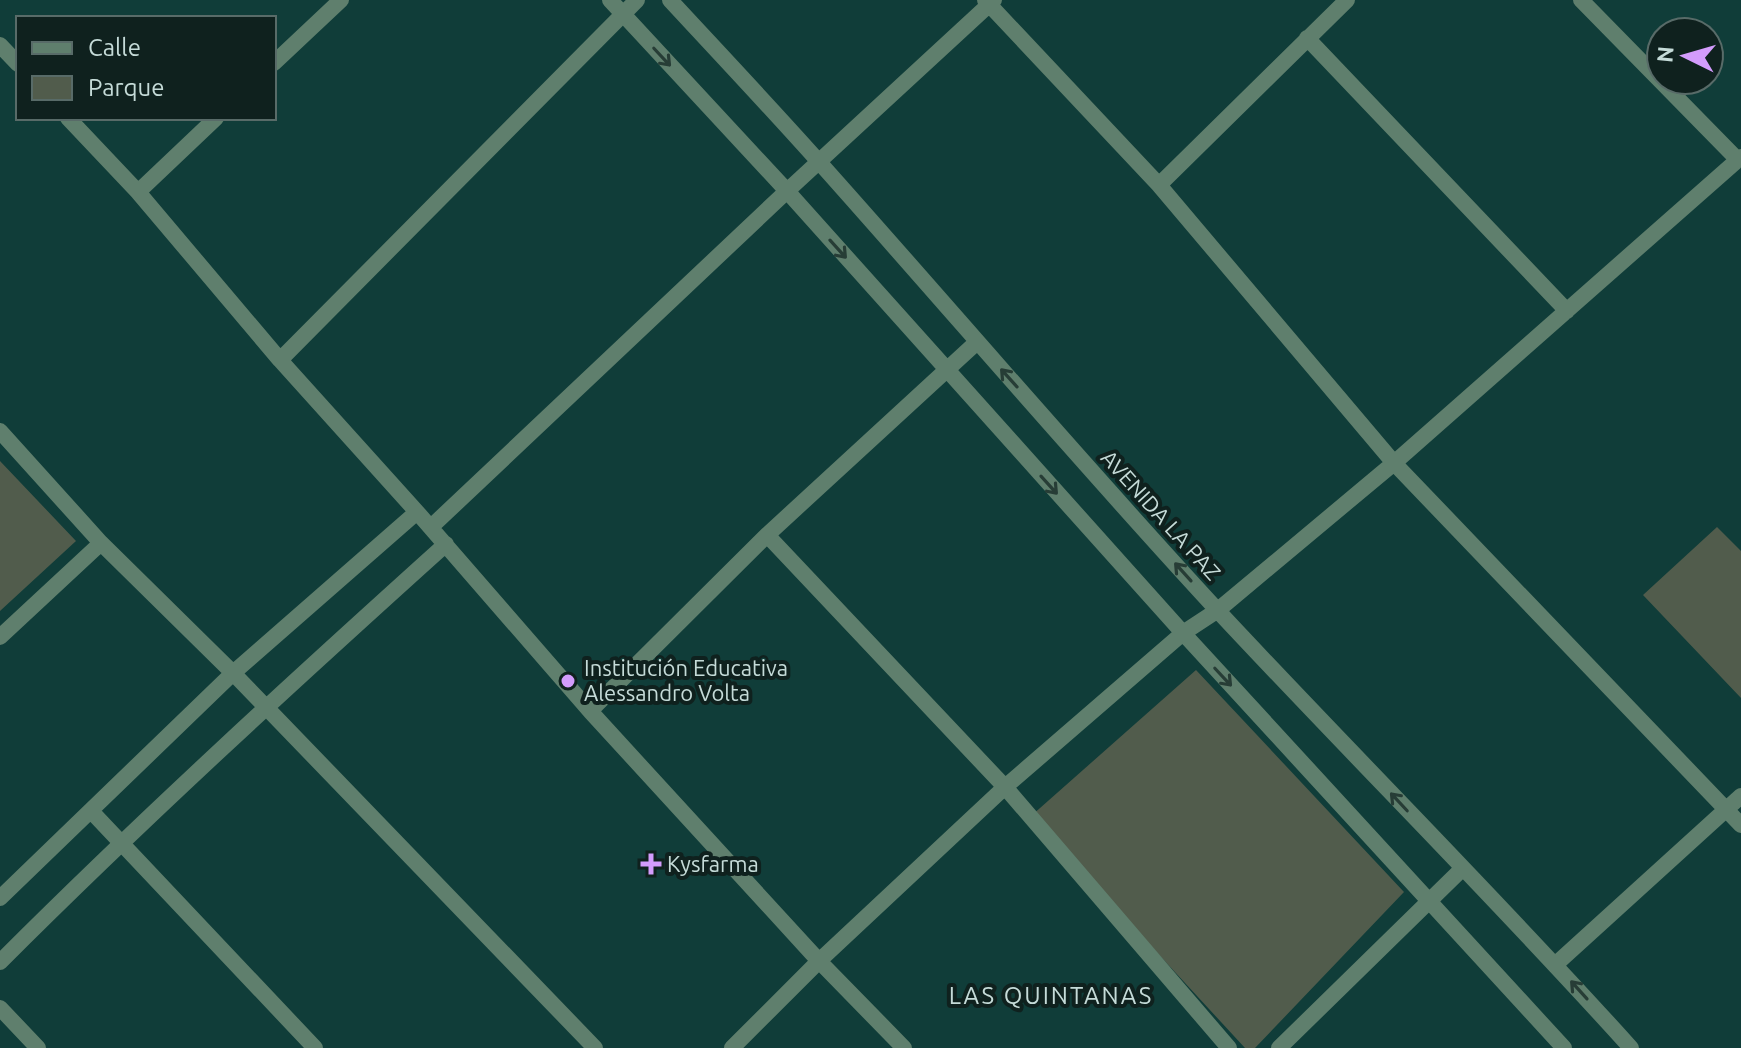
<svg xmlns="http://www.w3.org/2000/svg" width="1741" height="1048" font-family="Ubuntu,sans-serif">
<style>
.green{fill:#515c4c}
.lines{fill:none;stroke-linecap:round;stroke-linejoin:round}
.minor{stroke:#5f7f6d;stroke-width:16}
.oneway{stroke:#273d36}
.poi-dot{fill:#d39cfc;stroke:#0f211e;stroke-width:3}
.labels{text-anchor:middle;stroke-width:8;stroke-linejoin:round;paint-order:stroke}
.street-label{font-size:22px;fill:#c5dbd8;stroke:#0f211e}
.poi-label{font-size:22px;fill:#c5dbd8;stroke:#0f211e;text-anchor:start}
.neighbourhood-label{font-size:24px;letter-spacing:2px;fill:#c5dbd8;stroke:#0f211e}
</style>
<rect width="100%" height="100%" fill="#103d39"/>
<path class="green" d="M0 461 76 541 0 611Z
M1717 527 1741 551V698L1643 595Z
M1196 670 1404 892 1255 1048H1245L1031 816Z"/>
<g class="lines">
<path class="minor" d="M610 0 787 191 1183 633 1564 1048
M670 0C720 54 771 108 820 163 953 312 1083 465 1219 612 1355 758 1497 899 1631 1048
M985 0 1159 185 1394 463 1741 825
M1581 0 1738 160
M1307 38 1567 311
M0 45 18 64
M274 63 341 0
M68 118 138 192 280 360 417 512 590 711 819 961 904 1048
M1159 185 1347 0
M138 192 216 118
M280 360 637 0
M0 431 101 543 233 673 595 1048
M431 527 787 191 994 0
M767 535 1005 787 1229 1048
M0 637 101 543
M590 711 767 535 977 342
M92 812 315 1048
M0 898 233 673 417 512
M0 962C144 818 294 681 446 544
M1556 964 1741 796
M0 1008 38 1048
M732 1048 819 961 1005 787 1183 633 1218 610 1394 463 1741 157
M1279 1048 1462 869"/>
</g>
<defs><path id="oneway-shaft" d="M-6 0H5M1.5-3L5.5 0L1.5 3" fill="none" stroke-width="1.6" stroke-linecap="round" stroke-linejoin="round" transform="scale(2)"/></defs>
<g class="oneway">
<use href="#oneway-shaft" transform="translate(662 57) rotate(47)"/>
<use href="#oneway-shaft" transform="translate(838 249) rotate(48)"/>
<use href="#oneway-shaft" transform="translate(1009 378) rotate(-132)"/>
<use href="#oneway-shaft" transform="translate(1049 485) rotate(48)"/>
<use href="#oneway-shaft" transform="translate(1183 572) rotate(-132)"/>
<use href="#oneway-shaft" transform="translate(1223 677) rotate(47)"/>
<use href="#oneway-shaft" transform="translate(1399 802) rotate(-133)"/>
<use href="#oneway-shaft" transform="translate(1579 990) rotate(-132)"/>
</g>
<g class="poi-dot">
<circle cx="568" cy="681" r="8"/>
<path d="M647 852h8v8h8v8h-8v8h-8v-8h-8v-8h8z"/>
</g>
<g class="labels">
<g class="street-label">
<text transform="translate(1161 515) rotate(48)" y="8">AVENIDA LA PAZ</text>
</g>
<g class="poi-label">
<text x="584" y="676">Institución Educativa<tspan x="584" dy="25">Alessandro Volta</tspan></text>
<text x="667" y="872">Kysfarma</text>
</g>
<g class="neighbourhood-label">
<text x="1051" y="1004">LAS QUINTANAS</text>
</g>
</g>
<rect x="16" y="16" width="260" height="104" fill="#0f211e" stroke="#586b68" stroke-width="2"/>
<rect x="32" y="42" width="40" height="12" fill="#5f7f6d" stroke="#586b68" stroke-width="2"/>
<text x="88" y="56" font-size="24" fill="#c5dbd8">Calle</text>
<rect x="32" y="76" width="40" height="24" fill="#515c4c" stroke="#586b68" stroke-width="2"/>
<text x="88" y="96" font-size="24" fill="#c5dbd8">Parque</text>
<g transform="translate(1685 56) rotate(275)"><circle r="38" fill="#0f211e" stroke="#586b68" stroke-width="2"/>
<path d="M0-6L14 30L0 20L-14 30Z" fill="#d39cfc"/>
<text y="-12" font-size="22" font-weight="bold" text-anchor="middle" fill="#c5dbd8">N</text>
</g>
</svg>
